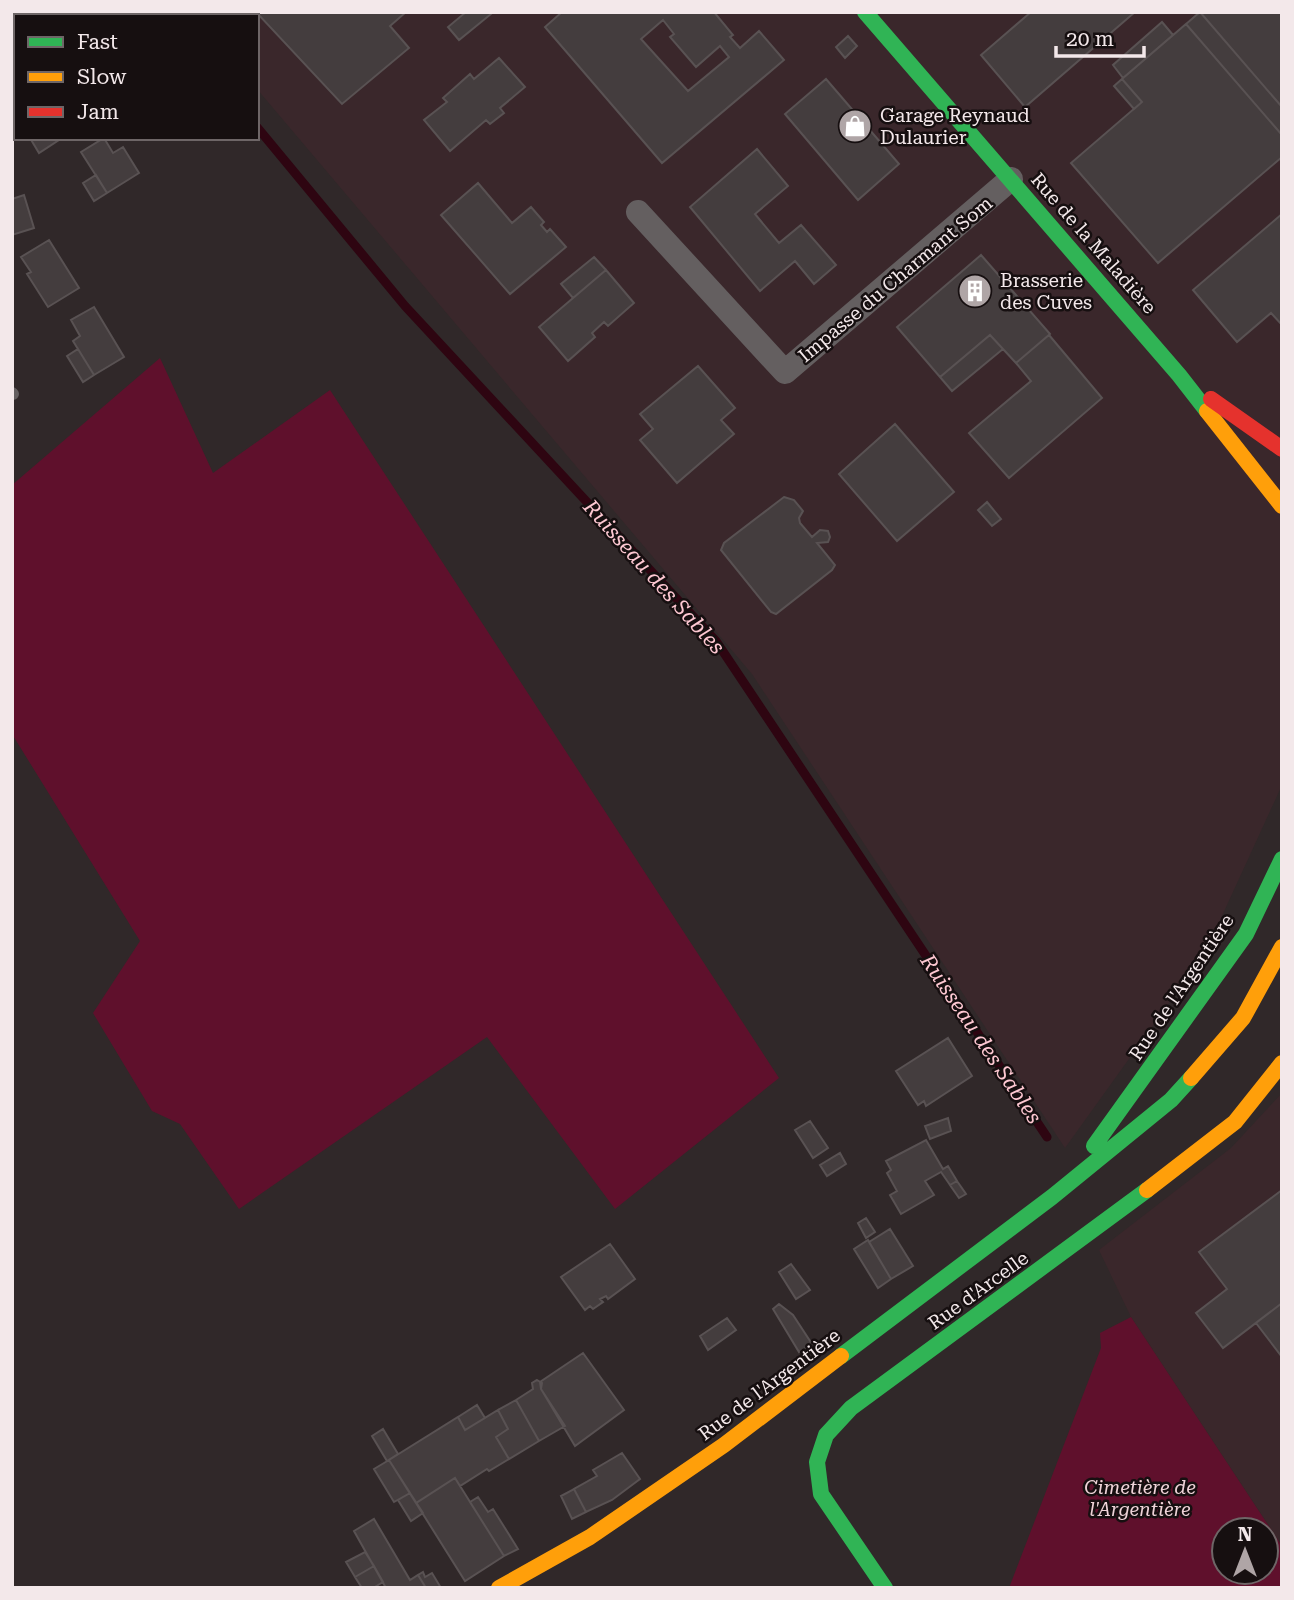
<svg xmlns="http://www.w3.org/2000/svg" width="1294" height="1600" font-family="'Roboto Serif',serif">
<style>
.built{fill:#3a272b}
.green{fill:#5f102c;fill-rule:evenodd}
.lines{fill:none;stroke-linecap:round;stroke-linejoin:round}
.stream{stroke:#2e0511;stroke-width:9}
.building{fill:#443d3e;stroke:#595253;stroke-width:2;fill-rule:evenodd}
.lane{stroke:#645f60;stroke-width:12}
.street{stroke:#645f60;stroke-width:24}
.fast{stroke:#30b455;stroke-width:16}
.slow{stroke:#ff9f0a;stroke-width:16}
.jam{stroke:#e5322d;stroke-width:16}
.labels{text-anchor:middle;stroke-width:5;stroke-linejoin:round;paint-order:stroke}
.poi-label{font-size:19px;fill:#f3e8ea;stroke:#160f10;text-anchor:start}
.street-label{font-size:19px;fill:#f3e8ea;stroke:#160f10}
.park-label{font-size:19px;font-style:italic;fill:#efd3d8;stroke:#160f10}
.water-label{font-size:21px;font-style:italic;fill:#fec8d2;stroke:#160f10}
</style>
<rect width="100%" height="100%" fill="#302829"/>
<path class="built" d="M192 12H1282V785L1205 953 1065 1148 752 674 257 89V16H195Z
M1282 1093V1546L1131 1317 1099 1250 1231 1148Z"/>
<path class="green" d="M160 358 213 473 330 390 779 1078 615 1209 487 1037 239 1209 180 1124 152 1111 93 1013 140 941 12 734V485Z
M1131 1317 1282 1546V1588H1009L1101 1348 1100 1333ZM1224 1530H1266V1572H1224Z"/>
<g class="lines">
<path class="stream" d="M163 12 165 16
M257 127 405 306 716 641 1047 1137"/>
</g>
<path class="building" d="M256 12H406L390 26 409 48 342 104Z
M466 12H489L491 14 459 40 448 27Z
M562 12H714L733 35 730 37 740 48 759 31 784 60 662 163 545 27ZM663 20 674 34 670 37 696 67 720 46 729 57 688 91 641 39Z
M1031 12H1135L1025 107 981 55Z
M1200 12H1282V107Z
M1200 12 1282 107V135L1186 24Z
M1162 22 1173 35 1123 78 1113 65Z
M1186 24 1282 135V157L1158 263 1071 163 1142 102 1122 79Z
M848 36 857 46 845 58 836 47Z
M499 58 525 87 500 108 504 113 490 124 486 120 450 151 424 120 447 102 443 98 470 74 474 79Z
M826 79 899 164 858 200 785 114Z
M1122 79 1142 102 1134 109 1114 86Z
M30 138H62L39 153Z
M104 138 113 153 123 147 139 173 107 193 81 152Z
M757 149 788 186 755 214 779 243 801 225 836 265 814 284 795 261 760 291 690 207Z
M96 175 107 193 94 201 83 183Z
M478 183 512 223 531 207 544 222 541 225 547 232 550 229 566 247 510 294 441 215Z
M24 195 34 228 12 235V199Z
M1282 214V325L1271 313 1237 342 1193 290Z
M49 240 79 288 48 307 27 274 31 272 21 257Z
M981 255 1050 334 1016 363 990 335 940 377 897 327Z
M594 257 606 270 573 298 561 284Z
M606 270 634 303 608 326 604 322 592 333 595 337 568 361 539 327Z
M94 307 124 357 94 375 73 341 80 336 71 320Z
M990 335 1003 349 952 391 940 377Z
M1049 335 1102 398 1009 478 969 433 1031 381 1016 363Z
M78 349 94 375 83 382 67 356Z
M698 366 735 408 721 420 734 434 677 483 640 440 653 429 640 414Z
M895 424 954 492 897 541 839 474Z
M784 497 794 500 803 511 799 518 800 523 812 537 820 530 828 531 830 537 828 542 817 543 835 565 832 570 776 614 771 612 721 550 724 543Z
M987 502 1001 519 992 526 978 510Z
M948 1038 972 1076 926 1106 924 1101 918 1105 896 1071Z
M948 1118 951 1131 930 1139 925 1126Z
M810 1121 828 1148 813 1158 795 1130Z
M926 1140 943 1169 948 1166 957 1181 950 1185 941 1172 925 1181 934 1195 901 1214 890 1195 897 1191 887 1173 891 1170 886 1161Z
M840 1153 846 1164 827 1176 820 1165Z
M957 1181 966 1194 959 1198 950 1185Z
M1282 1190V1303L1223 1348 1196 1313 1227 1289 1199 1252Z
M866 1218 875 1232 866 1238 858 1223Z
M890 1229 913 1266 891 1279 869 1242Z
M868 1240 891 1279 878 1288 854 1249Z
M610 1244 635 1279 608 1299 606 1296 600 1299 603 1302 593 1309 590 1306 585 1310 561 1277Z
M791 1264 810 1290 796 1299 779 1272Z
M1282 1303V1357L1256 1323Z
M779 1304 793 1315 812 1344 799 1352 773 1309Z
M727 1318 736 1330 708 1350 700 1336Z
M583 1353 624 1410 575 1446 541 1389 540 1382Z
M537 1380 542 1383 541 1389 565 1426 539 1441 516 1400 533 1389 532 1383Z
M516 1400 539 1441 509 1459 496 1437 508 1429 498 1410Z
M477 1405 485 1418 465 1430 458 1417Z
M498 1410 508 1429 496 1437 509 1459 489 1471 487 1469 460 1486 455 1478 416 1503 389 1460 458 1417 465 1430Z
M383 1429 398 1454 387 1461 372 1436Z
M622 1453 640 1479 612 1500 586 1512 574 1489 597 1476 593 1470Z
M389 1460 410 1493 394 1502 374 1469Z
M455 1478 504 1556 465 1581 416 1503Z
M574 1489 586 1512 572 1519 561 1496Z
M410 1493 423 1513 411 1521 398 1500Z
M478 1497 488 1512 493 1509 518 1549 504 1556 470 1502Z
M374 1519 410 1580 418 1575 426 1588H386L354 1531Z
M365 1552 374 1566 355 1577 346 1562Z
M374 1566 383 1582 373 1588H362L355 1577Z
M423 1572 425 1577 432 1573 441 1588H426L418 1575Z"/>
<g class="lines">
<path class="lane" d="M12 25 16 29
M12 393 13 394"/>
<path class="street" d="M93 16 98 12
M12 59 16 57
M638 212 785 372 1011 179"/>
<path class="fast" d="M865 12 1179 375 1207 411
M1094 1146 1246 934 1282 859
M841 1356 1052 1197 1171 1100 1191 1078
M885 1588 821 1494 817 1462 826 1435 851 1408 1147 1190"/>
<path class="slow" d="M1207 411 1282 506
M1191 1078 1243 1018 1282 947
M1147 1190 1235 1122 1282 1063
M499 1588 590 1537 724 1445 841 1356"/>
<path class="jam" d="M1211 399 1282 449"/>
</g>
<defs>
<symbol id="shop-disc" viewBox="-11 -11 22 22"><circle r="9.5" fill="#afa5a6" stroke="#160f10"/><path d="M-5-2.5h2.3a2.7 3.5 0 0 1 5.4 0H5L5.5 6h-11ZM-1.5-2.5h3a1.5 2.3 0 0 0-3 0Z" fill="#fff"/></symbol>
<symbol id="building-disc" viewBox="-11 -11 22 22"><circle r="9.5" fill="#afa5a6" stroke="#160f10"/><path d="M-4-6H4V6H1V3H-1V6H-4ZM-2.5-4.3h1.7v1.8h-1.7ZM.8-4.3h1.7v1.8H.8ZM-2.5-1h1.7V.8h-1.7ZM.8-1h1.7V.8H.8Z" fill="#fff"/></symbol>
</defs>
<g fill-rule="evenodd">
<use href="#shop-disc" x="836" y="107" width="38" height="38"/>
<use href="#building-disc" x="956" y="272" width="38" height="38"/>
</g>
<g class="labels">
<g class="poi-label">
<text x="880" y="122">Garage Reynaud<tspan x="880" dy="22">Dulaurier</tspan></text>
<text x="1000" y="287">Brasserie<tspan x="1000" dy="22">des Cuves</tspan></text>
</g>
<g class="street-label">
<text transform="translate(1094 243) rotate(49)" y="7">Rue de la Maladière</text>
<text transform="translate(895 279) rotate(-40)" y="7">Impasse du Charmant Som</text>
<text transform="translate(1181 987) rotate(-56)" y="7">Rue de l'Argentière</text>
<text transform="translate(978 1290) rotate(-36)" y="7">Rue d'Arcelle</text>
<text transform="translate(769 1384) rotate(-37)" y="7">Rue de l'Argentière</text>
</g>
<g class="park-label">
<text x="1140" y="1494">Cimetière de<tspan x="1140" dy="22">l'Argentière</tspan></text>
</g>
<g class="water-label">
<text transform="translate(654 577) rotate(48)" y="7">Ruisseau des Sables</text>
<text transform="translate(981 1039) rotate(56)" y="7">Ruisseau des Sables</text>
</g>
</g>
<rect width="1294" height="1600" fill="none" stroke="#f3e8ea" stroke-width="28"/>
<rect x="14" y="14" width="245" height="126" fill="#160f10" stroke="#6e6667" stroke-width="2"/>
<rect x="28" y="37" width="35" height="10" fill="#30b455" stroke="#6e6667" stroke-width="2"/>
<text x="77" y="49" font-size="21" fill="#f3e8ea">Fast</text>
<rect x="28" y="72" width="35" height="10" fill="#ff9f0a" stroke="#6e6667" stroke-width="2"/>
<text x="77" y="84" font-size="21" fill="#f3e8ea">Slow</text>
<rect x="28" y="107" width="35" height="10" fill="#e5322d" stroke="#6e6667" stroke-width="2"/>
<text x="77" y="119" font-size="21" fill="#f3e8ea">Jam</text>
<g transform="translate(1245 1551)"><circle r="33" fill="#160f10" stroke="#6e6667" stroke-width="2"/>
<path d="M0-5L12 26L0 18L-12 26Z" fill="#afa5a6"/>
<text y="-10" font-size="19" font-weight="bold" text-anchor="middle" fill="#f3e8ea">N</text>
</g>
<path d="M1056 46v10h88v-10" fill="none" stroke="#f3e8ea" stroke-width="3.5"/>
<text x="1066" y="46" font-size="21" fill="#f3e8ea" stroke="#160f10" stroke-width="5" paint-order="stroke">20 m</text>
</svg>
